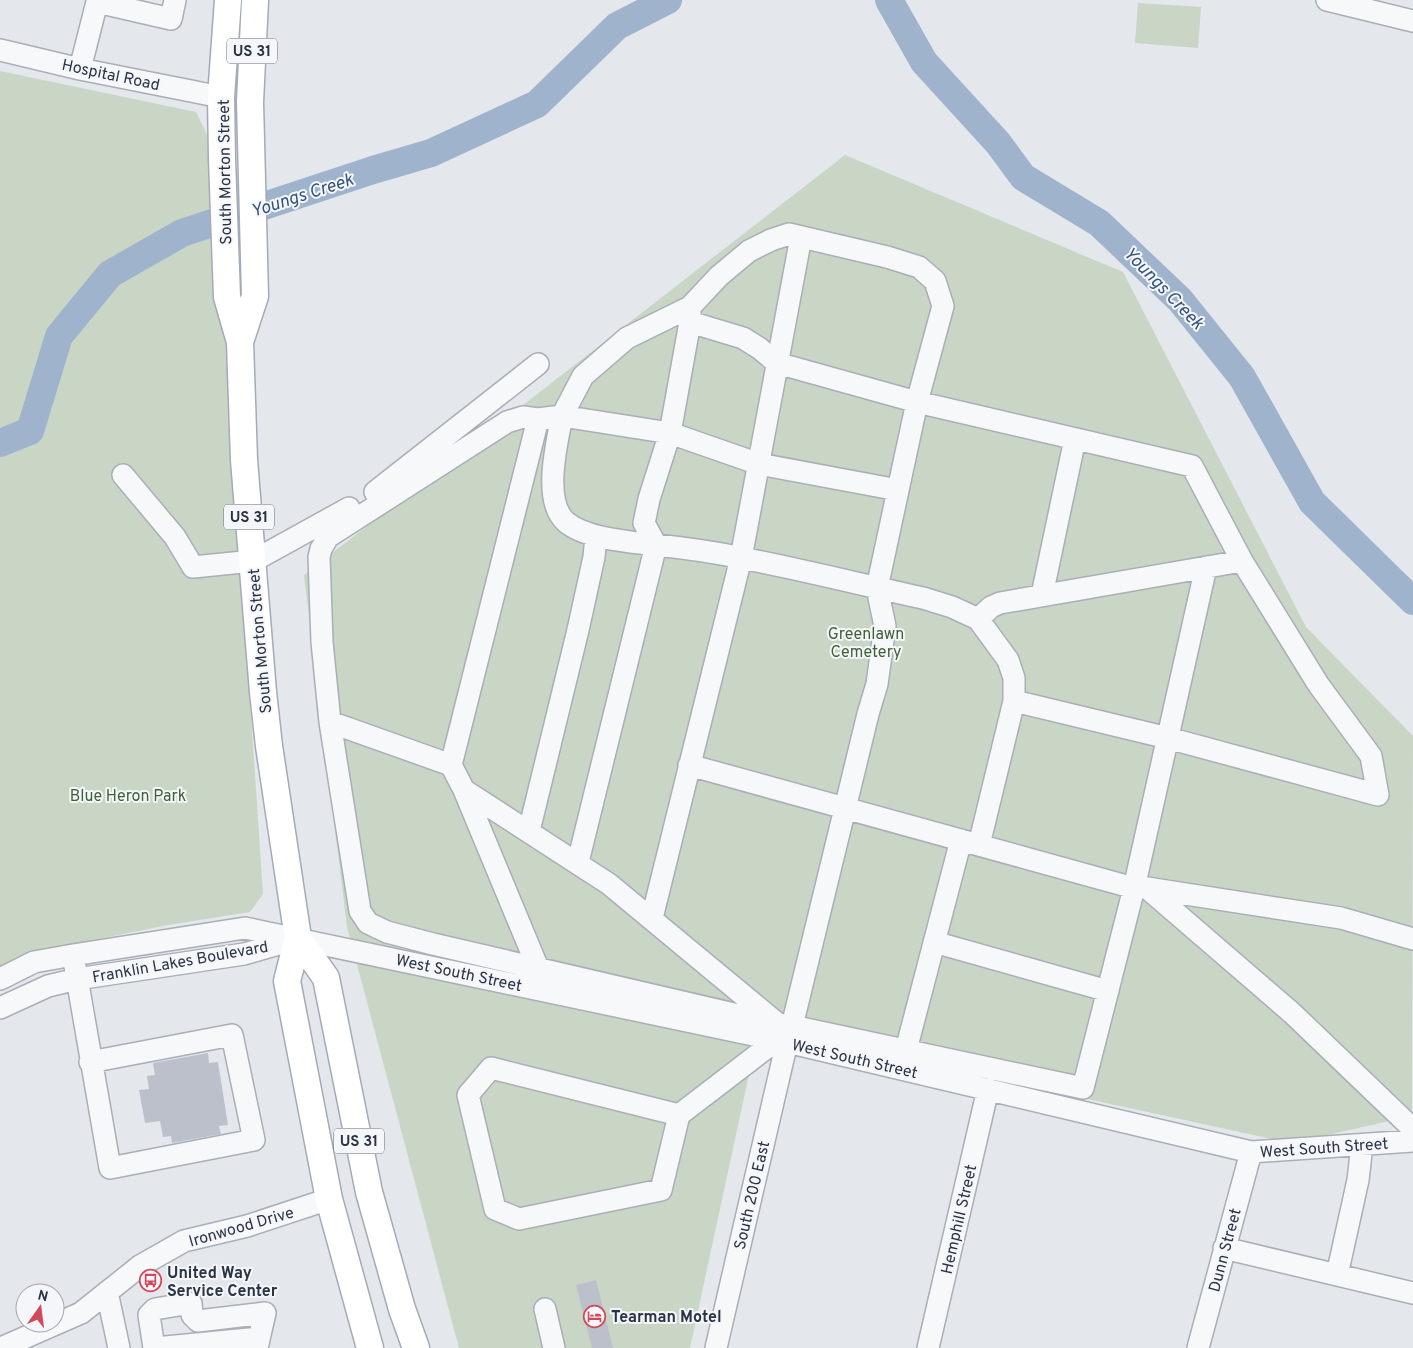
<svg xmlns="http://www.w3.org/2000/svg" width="1413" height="1348" font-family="Overpass,sans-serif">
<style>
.green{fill:#c9d6c5}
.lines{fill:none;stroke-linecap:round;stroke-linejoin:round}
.river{stroke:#9fb4cc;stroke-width:28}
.building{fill:#bbc0ca}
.minor-casing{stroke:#a9aeb7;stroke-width:24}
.major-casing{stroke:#a3abb8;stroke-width:29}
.minor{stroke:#f7f8fa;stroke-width:21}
.major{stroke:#fff;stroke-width:26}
.labels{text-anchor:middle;stroke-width:4;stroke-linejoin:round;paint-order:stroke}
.shield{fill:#f4f6f9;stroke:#676e7b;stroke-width:1}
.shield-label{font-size:15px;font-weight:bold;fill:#2b3445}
.street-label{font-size:16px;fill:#2b3445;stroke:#f4f6f9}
.park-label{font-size:16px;fill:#3f6138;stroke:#f4f6f9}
.poi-label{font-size:16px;font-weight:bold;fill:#2b3445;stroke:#f4f6f9;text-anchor:start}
.water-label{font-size:18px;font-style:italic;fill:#34527a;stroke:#f4f6f9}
</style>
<rect width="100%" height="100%" fill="#e4e7ec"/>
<path class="green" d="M1138 3 1201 7 1198 48 1135 43Z
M0 71 196 112 213 147 263 894 250 912 168 925 34 952 0 967Z
M845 155 1123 272 1306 627 1413 736 1412 1116 1291 1143 759 1028 690 1348H459L347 927 304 575Z"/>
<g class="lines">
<path class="river" d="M889 0 924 62 998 143 1023 177 1099 223 1180 300 1242 377 1312 502 1413 601
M0 443 30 431 59 336 110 274 182 233 373 170 431 153 537 104 617 26 668 0"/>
</g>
<path class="building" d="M208 1053 209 1063 218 1062 228 1125 219 1126 221 1134 172 1143 171 1136 163 1137 160 1121 145 1123 139 1090 149 1089 147 1076 155 1075 153 1063Z
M596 1280 613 1348H592L576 1285Z"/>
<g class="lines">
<defs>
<path id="minor" d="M1327 0 1413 21
M0 50 80 69 221 97
M80 69 97 2 171 19 175 0
M690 322 743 338 759 348 777 363 917 402 1192 466 1242 561 1318 684 1371 756 1378 795 1168 738 1014 701V678L1008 660 978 619 952 607 923 598C863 585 803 570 742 558 714 552 685 548 656 545 631 542 586 539 566 522 542 501 557 443 562 416L670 433 759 464 898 490
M123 475 175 537 193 567 253 561 349 508
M375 492 538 364
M1042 595 1075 439
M978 619 991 607 1000 603 1242 561
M330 722 360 911 368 923 387 932 433 944 773 1023
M451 765 538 419
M689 765 1134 888H1147L1292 1013 1413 1129
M464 790 538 968
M529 831 578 630 594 557 596 536
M979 845 1014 701
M578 862 656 545 644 523 649 499 670 433 690 322V307
M1147 888 1341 918 1413 939
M652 918 741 558 801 237
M934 942 1108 991
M73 955 110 1168 254 1140 232 1035 90 1062
M0 979 34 962 73 955 245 928 787 1042 1251 1152 1413 1141
M0 1008 48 986 77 979 244 954 293 940
M906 1050 961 840
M679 1115 661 1190 519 1219 495 1209 468 1095 491 1068 679 1115 778 1039
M1224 1248 1413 1293
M1337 1275 1358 1180 1362 1145
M107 1292 119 1348
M545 1309 554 1348
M1 1348 81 1313 140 1266 184 1241 247 1226 329 1199
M154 1348 149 1315 155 1309 191 1303 192 1315 198 1321 265 1313 257 1348
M155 1348 259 1338
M716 1348 787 1042 792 1026 868 714 877 684 885 626 877 588 917 402 943 306 935 281 919 267 887 257 789 234 771 240 749 251 719 276 690 307 627 338 583 376 562 416 538 419 523 417 507 422 328 537 321 549 319 557 322 642 330 722 451 765 464 790 609 884 778 1024 792 1026 1083 1088 1134 888 1206 567
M928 1348 988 1089
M1198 1348 1251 1152"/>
<path id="major" d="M228 0 221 97 222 159 227 297 240 342 244 460 263 692 269 746 298 938 287 981 329 1199 370 1348
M240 342 255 296 250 102 255 0
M298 938 326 978 369 1192 402 1309 416 1348"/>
</defs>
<use href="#minor" class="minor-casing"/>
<use href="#major" class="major-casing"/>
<use href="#minor" class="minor"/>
<use href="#major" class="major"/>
</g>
<defs>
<symbol id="bus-ring" viewBox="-11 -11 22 22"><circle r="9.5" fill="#f4f6f9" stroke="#d1495b" stroke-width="1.5"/><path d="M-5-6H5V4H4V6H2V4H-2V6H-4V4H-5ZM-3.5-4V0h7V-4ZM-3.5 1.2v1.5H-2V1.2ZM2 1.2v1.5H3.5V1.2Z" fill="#d1495b"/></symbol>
<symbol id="hotel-ring" viewBox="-11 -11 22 22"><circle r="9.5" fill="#f4f6f9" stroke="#d1495b" stroke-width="1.5"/><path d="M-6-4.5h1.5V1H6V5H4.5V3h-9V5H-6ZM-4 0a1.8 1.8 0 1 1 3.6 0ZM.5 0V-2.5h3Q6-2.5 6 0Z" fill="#d1495b"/></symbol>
</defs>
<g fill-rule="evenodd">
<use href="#bus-ring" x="138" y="1268" width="25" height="25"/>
<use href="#hotel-ring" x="582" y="1304" width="25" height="25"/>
</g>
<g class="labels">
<g class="shield">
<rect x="227" y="38.5" width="50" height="25" rx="4"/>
<rect x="224" y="504.5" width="50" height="25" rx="4"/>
<rect x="334" y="1128.5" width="50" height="25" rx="4"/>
</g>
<g class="shield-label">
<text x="252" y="56">US 31</text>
<text x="249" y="522">US 31</text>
<text x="359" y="1146">US 31</text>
</g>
<g class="street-label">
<text transform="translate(111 74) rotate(12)" y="6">Hospital Road</text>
<text transform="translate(224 172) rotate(-91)" y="6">South Morton Street</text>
<text transform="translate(259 641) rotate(-95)" y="6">South Morton Street</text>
<text transform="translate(180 961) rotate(-10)" y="6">Franklin Lakes Boulevard</text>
<text transform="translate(459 972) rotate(12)" y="6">West South Street</text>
<text transform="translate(855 1058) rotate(13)" y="6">West South Street</text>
<text transform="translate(1324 1147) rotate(-4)" y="6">West South Street</text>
<text transform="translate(751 1195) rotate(-77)" y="6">South 200 East</text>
<text transform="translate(958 1219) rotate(-77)" y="6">Hemphill Street</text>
<text transform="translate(241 1226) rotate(-16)" y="6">Ironwood Drive</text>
<text transform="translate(1224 1250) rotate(-75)" y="6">Dunn Street</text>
</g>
<g class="park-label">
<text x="866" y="639">Greenlawn<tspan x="866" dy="18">Cemetery</tspan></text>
<text x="128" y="801">Blue Heron Park</text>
</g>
<g class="poi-label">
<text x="167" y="1278">United Way<tspan x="167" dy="18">Service Center</tspan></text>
<text x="611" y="1322">Tearman Motel</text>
</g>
<g class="water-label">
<text transform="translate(302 195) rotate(-18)" y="6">Youngs Creek</text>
<text transform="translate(1164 288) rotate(46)" y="6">Youngs Creek</text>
</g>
</g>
<g transform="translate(40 1308) rotate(14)"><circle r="24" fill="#f4f6f9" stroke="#a4a8b1"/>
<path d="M0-4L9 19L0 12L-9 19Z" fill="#d1495b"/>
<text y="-8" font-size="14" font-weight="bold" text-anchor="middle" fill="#2b3445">N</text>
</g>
</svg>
